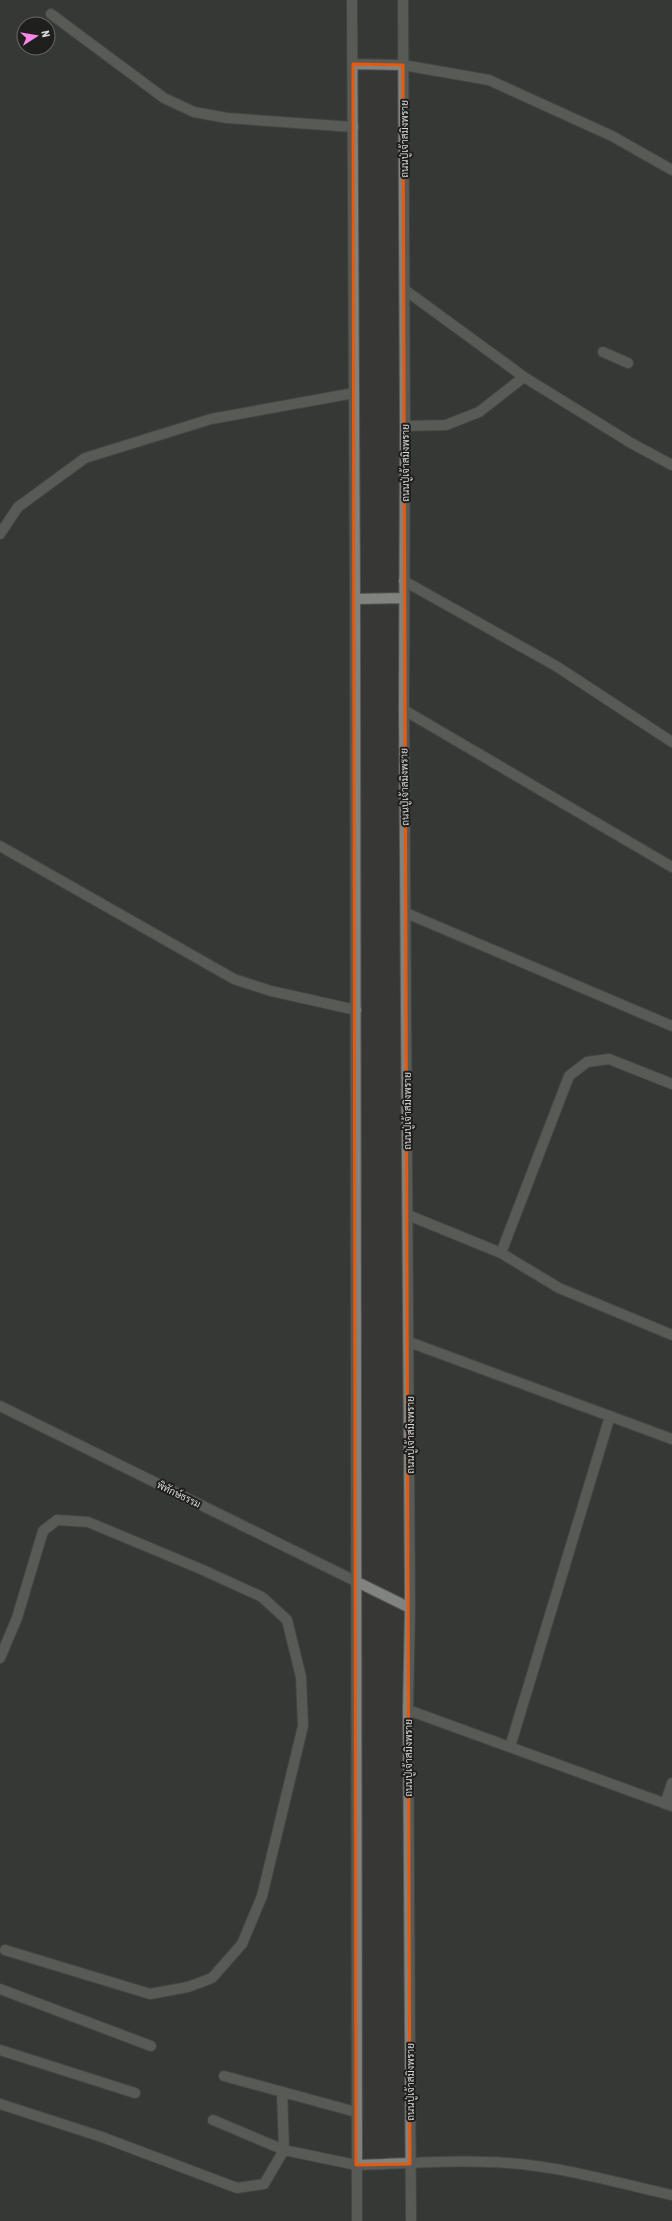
<svg xmlns="http://www.w3.org/2000/svg" width="672" height="2221" font-family="'Asap Condensed',Sarabun,sans-serif">
<style>
.lines{fill:none;stroke-linecap:round;stroke-linejoin:round}
.lane-casing{stroke:#525451;stroke-width:12}
.street-casing{stroke:#525451;stroke-width:12}
.secondary-casing{stroke:#525451;stroke-width:12}
.lane{stroke:#81837f;stroke-width:10}
.street{stroke:#81837f;stroke-width:10}
.secondary{stroke:#81837f;stroke-width:10}
.marked{fill:none;stroke:#e8590c;stroke-width:3;stroke-linejoin:round}
.labels{text-anchor:middle;stroke-width:4;stroke-linejoin:round;paint-order:stroke}
.street-label{font-size:10px;fill:#d9dad8;stroke:#1f1f1e}
</style>
<rect width="100%" height="100%" fill="#373835"/>
<g class="lines">
<defs>
<path id="lane" d="M51 14 164 98 194 112 227 118 353 127
M405 290 524 377 631 443 672 465
M603 352 628 363
M405 426 446 425 479 412 524 377
M0 534 18 507 85 458 211 419 354 393
M404 581 556 666 672 742
M404 710 672 867
M0 846 234 979 271 991 356 1010
M406 913 672 1026
M408 1215 501 1253 569 1076 587 1062 609 1059 672 1084
M501 1253 559 1288 672 1335
M409 1342 672 1439
M0 1658 17 1618 43 1531 57 1520 88 1522 203 1570 262 1597 287 1620 301 1677 303 1726 262 1896 242 1944 212 1978 188 1987 150 1994 5 1950
M408 1710 672 1806
M510 1747 610 1416
M665 1804 672 1783
M0 1989 151 2046
M0 2050 135 2093
M224 2076 356 2112
M0 2104 102 2137 237 2188 264 2184 284 2150 282 2092
M213 2120 284 2150 356 2165"/>
<path id="street" d="M403 65 489 80 612 136 672 170
M0 1406 410 1608
M356 2165C407 2164 458 2159 508 2163 564 2167 618 2183 672 2195"/>
<path id="secondary" d="M352 0 355 599 357 2221
M403 0 405 426 404 710 410 1608 408 1710 411 2221
M353 64 403 65
M355 599 404 598"/>
</defs>
<use href="#lane" class="lane-casing"/>
<use href="#street" class="street-casing"/>
<use href="#secondary" class="secondary-casing"/>
<use href="#lane" class="lane"/>
<use href="#street" class="street"/>
<use href="#secondary" class="secondary"/>
</g>
<path d="M0 0H672V2221H0ZM353 64 403 65 410 2164 356 2165Z" fill="#373835" fill-opacity=".55" fill-rule="evenodd"/>
<path class="marked" d="M353 64 403 65 410 2164 356 2165Z"/>
<g class="labels">
<g class="street-label">
<text transform="translate(404 139) rotate(-90)" y="4">ถนนปู่เจ้าสมิงพราย</text>
<text transform="translate(405 463) rotate(-90)" y="4">ถนนปู่เจ้าสมิงพราย</text>
<text transform="translate(404 787) rotate(-91)" y="4">ถนนปู่เจ้าสมิงพราย</text>
<text transform="translate(407 1111) rotate(-90)" y="4">ถนนปู่เจ้าสมิงพราย</text>
<text transform="translate(410 1435) rotate(-90)" y="4">ถนนปู่เจ้าสมิงพราย</text>
<text transform="translate(179 1494) rotate(26)" y="4">พิทักษ์ธรรม</text>
<text transform="translate(408 1758) rotate(-90)" y="4">ถนนปู่เจ้าสมิงพราย</text>
<text transform="translate(410 2082) rotate(-90)" y="4">ถนนปู่เจ้าสมิงพราย</text>
</g>
</g>
<g transform="translate(36 36) rotate(78)"><circle r="19" fill="#1f1f1e" stroke="#696a68"/>
<path d="M0-3L7 15L0 10L-7 15Z" fill="#f987e8"/>
<text y="-6" font-size="11" font-weight="bold" text-anchor="middle" fill="#d9dad8">N</text>
</g>
</svg>
